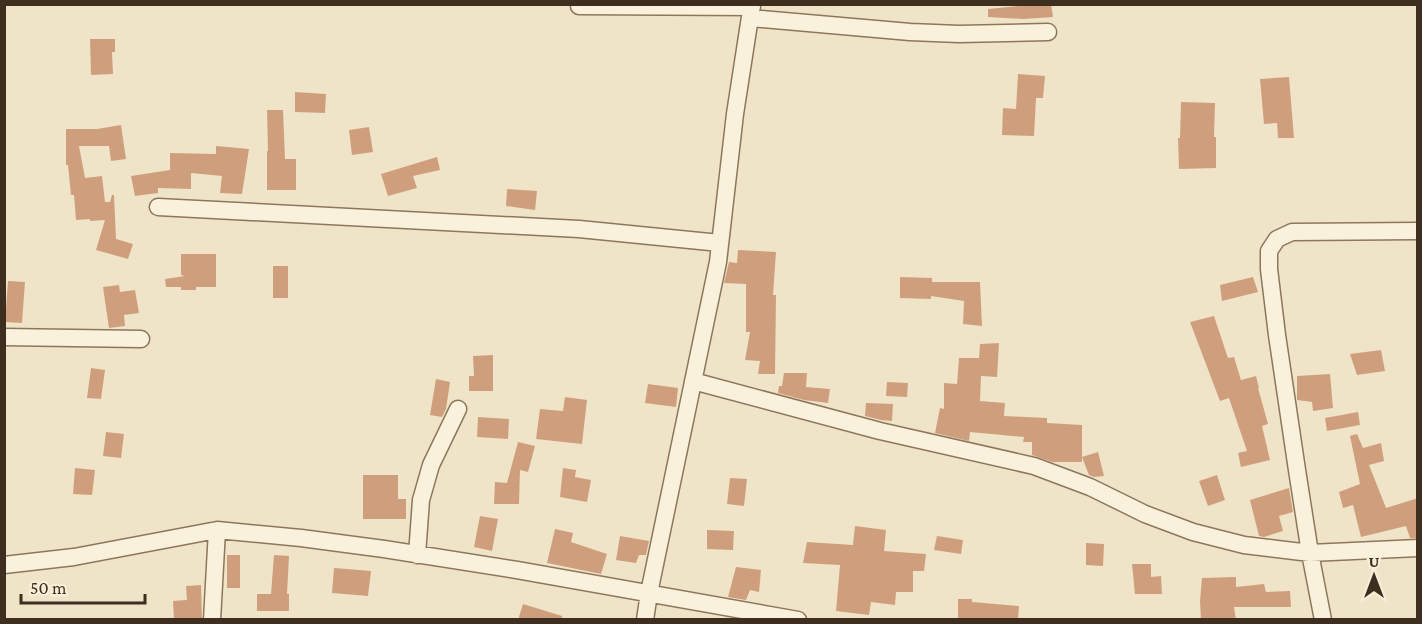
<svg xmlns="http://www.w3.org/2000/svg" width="1422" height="624" font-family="'Crimson Pro',serif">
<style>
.building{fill:#cf9f7d}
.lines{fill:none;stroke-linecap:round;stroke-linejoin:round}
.minor-casing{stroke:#8d765c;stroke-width:19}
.minor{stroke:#faf1dc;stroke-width:16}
</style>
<rect width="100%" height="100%" fill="#f0e4c8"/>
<path class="building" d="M1040 4H1051L1053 17 1023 19 988 17V9Z
M90 39H115V52H112L113 74 91 75Z
M1018 74 1045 76 1043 98H1036L1034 136 1002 135 1003 108 1016 109Z
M1289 77 1294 138H1278L1277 123 1264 124 1260 79Z
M295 92 326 94 325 113 295 112Z
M1181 102 1215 103 1214 137H1216V168L1179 169 1178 138H1180Z
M267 110H283L285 159H296V190H267V151H268Z
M121 125 126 159 111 161 109 146H79L85 178 102 176 105 202H110L112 195H114L116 239 133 244 128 259 96 250 105 220 90 221V219L76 220 74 195H71L68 165H66V129H97Z
M369 127 373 152 352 155 349 130Z
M216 146 249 149 242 194 220 193 222 176 191 173V189L158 188V193L135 196 131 176 170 170V153L216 154Z
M437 157 440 170 413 176 417 188 388 196 381 174Z
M507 189 537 191 535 210 506 206Z
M738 250 776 252 773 295H776L775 374H758L760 361 745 360 750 332H746V284L724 283 729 262 737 263Z
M181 254H216V287H196V290H181V287H166L165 279 185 276 181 275Z
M273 266H288V298H273Z
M900 277 932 278V282H980L982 326 963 324 964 301 931 296V299L900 298Z
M1253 277 1258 292 1222 301 1220 285Z
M8 281 25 282 22 323 5 322Z
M119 285 120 292 135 290 139 313 124 315 125 326 109 328 103 287Z
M1214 316 1228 358 1234 357 1241 380 1256 376 1259 388H1258L1268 424 1262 426 1270 460 1241 467 1238 453 1247 451 1229 398 1220 401 1190 322Z
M999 343 997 377 981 376 980 401 1005 403 1004 416 1047 418V423L1082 425V462H1052L1032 455V442H1023L1024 437 970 432 969 441 935 433 940 408 944 409V383L957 384 959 358H979L980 344Z
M1381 350 1385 371 1357 375 1350 354Z
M493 355V391H469V376H474L473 356Z
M91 368 105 370 101 399 87 398Z
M784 373H807L806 387 830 389 828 403 804 400 778 393 779 386H782Z
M1330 374 1333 408 1313 411 1312 402 1297 400V376Z
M436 379 450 382 446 409 442 417 430 415Z
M887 382 908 383 907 397 886 396Z
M648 384 678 388 676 407 645 403Z
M565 397 587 400 582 444 536 439 540 409 563 411Z
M866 403 893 404 892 421 881 420 865 416Z
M1358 412 1360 425 1327 431 1325 418Z
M478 417 509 419 508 439 477 437Z
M106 432 124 434 121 458 103 456Z
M1357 434 1363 448 1381 443 1384 461 1369 465 1386 508 1418 498V538H1410L1406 526 1361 537 1353 505 1343 508 1339 492 1360 484 1350 436Z
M518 442 535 446 528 472 520 470 519 504H494L495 482 507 483Z
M1098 452 1104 476 1094 477 1089 475 1082 457Z
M75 468 95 470 92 495 73 494Z
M563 468 576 470 575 477 591 480 587 502 560 497Z
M363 475H398V499H406V519H363Z
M1217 475 1225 500 1208 506 1199 481Z
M730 478 747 479 744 506 727 504Z
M1289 488 1293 512 1279 516 1283 531 1264 537 1259 536 1250 500Z
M480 516 498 519 492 551 474 547Z
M855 526 886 530 884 551 926 554 924 571H913V592H896L895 605 871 602 869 615 836 611 840 565 803 563 807 542 853 545Z
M555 529 573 533 571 542 607 554 601 574 547 563Z
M707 530 734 531 733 550 707 549Z
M620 536 649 541 646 555H639L636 563 616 560Z
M937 536 963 540 961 554 934 550Z
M1086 543 1104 544 1103 566 1086 565Z
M227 555H240V588H227Z
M274 555 289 556 287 594H289V611H257V594H271Z
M1132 564H1151V577L1161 576 1162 594H1135Z
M736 567 761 570 759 592 750 590 746 600 728 597Z
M334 568 371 571 368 596 332 593Z
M1236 577V587L1264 584 1266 592 1290 591 1291 607H1234L1236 620H1201L1200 601 1202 578Z
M201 585 202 619 174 620 173 601 187 600 186 586Z
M958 599H972V602L1019 606 1018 620H958Z
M523 604 562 616V620H518Z"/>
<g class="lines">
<defs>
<path id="minor" d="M579 6 752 7
M750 18 910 32 959 34 1048 32
M158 207 579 229 720 243
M4 337 141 339
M693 381 880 431 1034 466 1090 487 1145 514 1193 532 1244 545 1310 553 1418 548
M417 555 421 500 431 465 458 409
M4 565 74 557 217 530 301 538 384 549 517 570 798 620
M212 620 217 530
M645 620 649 593 718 262 735 114 752 4
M1323 620 1310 553 1297 470 1277 335 1269 269V251L1277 239 1292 232 1418 231"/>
</defs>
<use href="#minor" class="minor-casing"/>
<use href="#minor" class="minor"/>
</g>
<rect width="1422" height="624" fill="none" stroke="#3d2e20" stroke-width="12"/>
<g transform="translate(1374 576)" stroke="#f7eed8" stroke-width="4.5" paint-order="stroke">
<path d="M0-4.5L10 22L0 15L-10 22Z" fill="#3d2e20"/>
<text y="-9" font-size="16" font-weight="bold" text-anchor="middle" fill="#3d2e20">U</text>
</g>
<path d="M21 594v9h124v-9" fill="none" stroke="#3d2e20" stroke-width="3"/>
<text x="30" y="594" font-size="18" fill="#3d2e20" stroke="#f7eed8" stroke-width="4.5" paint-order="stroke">50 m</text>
</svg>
